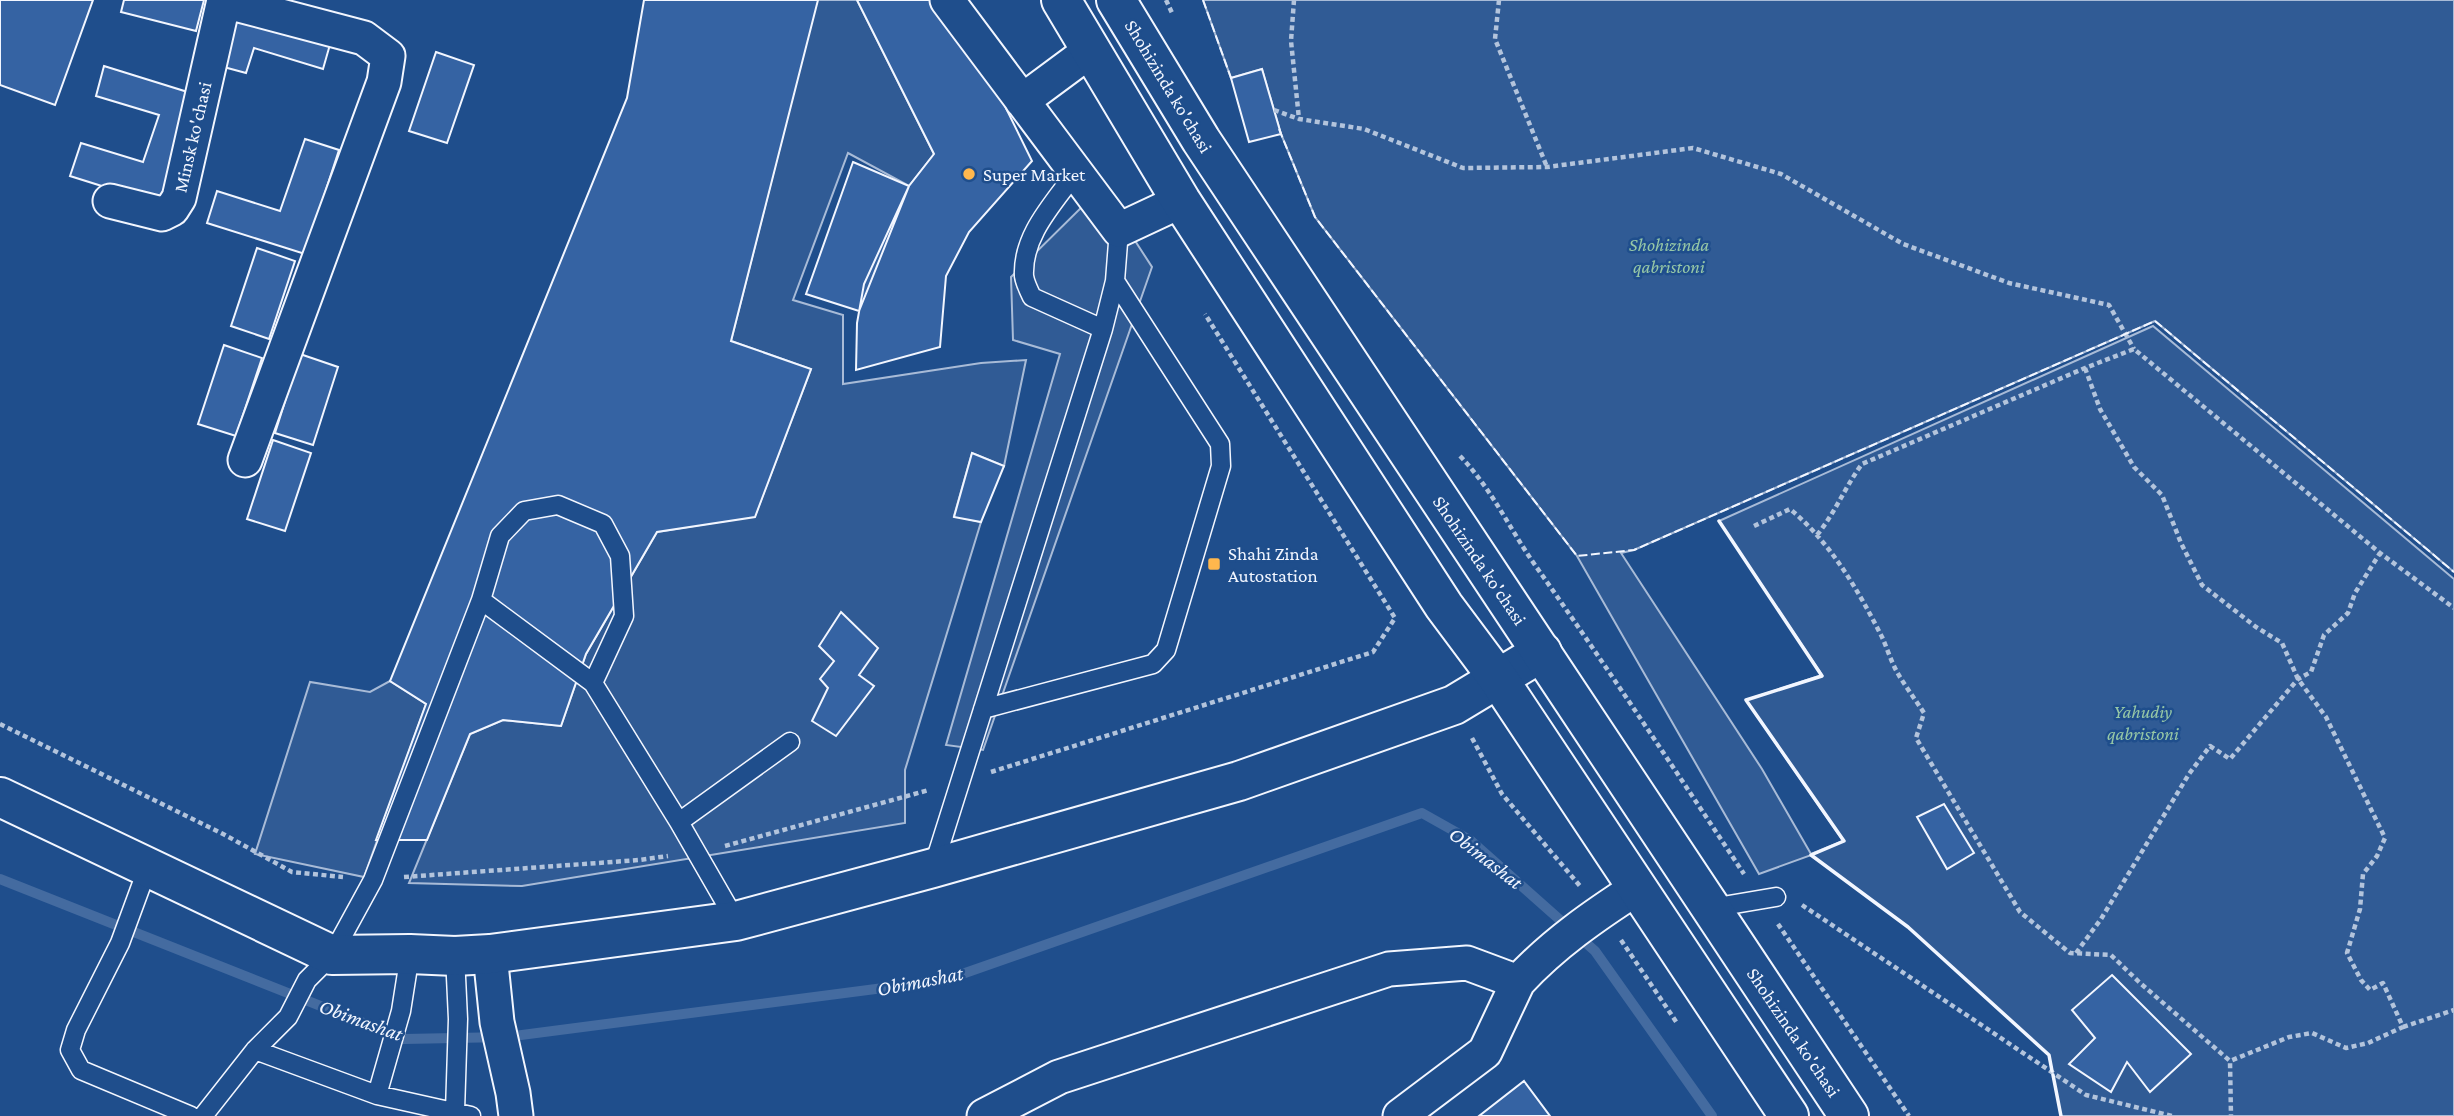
<svg xmlns="http://www.w3.org/2000/svg" width="2454" height="1116" font-family="'Crimson Pro',serif">
<style>
.built{fill:#305b95;stroke:#a8bbd7;stroke-width:2}
.lines{fill:none;stroke-linecap:round;stroke-linejoin:round}
.stream{stroke:#446ba0;stroke-width:10}
.building{fill:#3563a3;stroke:#f2f6ff;stroke-width:2}
.lane-casing{stroke:#f2f6ff;stroke-width:21}
.street-casing{stroke:#f2f6ff;stroke-width:37}
.secondary-casing{stroke:#f2f6ff;stroke-width:42}
.primary-casing{stroke:#f2f6ff;stroke-width:42}
.path{stroke:#b3c4dc;stroke-width:4.5;stroke-dasharray:5 3.5;stroke-linecap:butt}
.lane{stroke:#1f4e8c;stroke-width:18}
.street{stroke:#1f4e8c;stroke-width:33}
.secondary{stroke:#1f4e8c;stroke-width:38}
.primary{stroke:#1f4e8c;stroke-width:38}
.fence{stroke:#f2f6ff;stroke-width:2;stroke-dasharray:9 3.5;stroke-linecap:butt}
.wall{stroke:#f2f6ff;stroke-width:3.5}
.poi-dot{fill:#ffb74d;stroke:#1f4e8c;stroke-width:2.5}
.labels{text-anchor:middle;stroke-width:5;stroke-linejoin:round;paint-order:stroke}
.street-label{font-size:19px;fill:#f2f6ff;stroke:#1f4e8c}
.poi-label{font-size:19px;fill:#f2f6ff;stroke:#1f4e8c;text-anchor:start}
.park-label{font-size:19px;font-style:italic;fill:#97c8a6;stroke:#1f4e8c}
.water-label{font-size:21px;font-style:italic;fill:#f2f6ff;stroke:#1f4e8c}
</style>
<rect width="100%" height="100%" fill="#1f4e8c"/>
<path class="built" d="M817 0H857L934 154 909 186 848 153 793 300 843 315V384L981 363 1026 360 1004 466 972 453 954 516 981 522 905 770V823L522 886 409 883 470 734 503 720 561 726 586 654 657 532 755 516 811 369 731 341Z
M1203 0H2454V572L2155 321 1634 550 1621 553 1762 769 1811 854 1843 841 1746 700 1822 675 1719 521 2153 326 2454 579V1116H2061L2049 1055 1908 927 1811 855 1759 874 1577 556 1315 217 1281 134 1262 69 1231 78Z
M1101 188 1152 267 983 750 946 745 1060 354 1013 340 1011 277Z
M390 681 426 704 364 877 255 854 310 682 370 692Z"/>
<g class="lines">
<path class="stream" d="M0 879 404 1039 506 1037 945 980 1422 813 1470 840 1595 951 1712 1116"/>
</g>
<path class="building" d="M0 0H93L55 105 0 85Z
M124 0H204L196 31 121 12Z
M644 0H818L731 341 811 369 755 517 657 532 586 654 561 726 503 720 470 734 427 840H376L426 704 390 681 627 98Z
M857 0H948L1000 96 1032 161 969 232 946 276 940 347 856 370 857 323 864 284 909 186 934 154Z
M236 13 331 41 323 69 254 48 246 73 220 66Z
M436 52 474 65 447 143 409 131Z
M104 66 194 94 159 204 70 176 81 143 143 162 159 115 96 96Z
M1262 69 1281 134 1249 142 1231 78Z
M305 139 339 150 305 254 207 223 217 191 280 211Z
M853 162 909 186 859 311 806 294Z
M257 248 295 261 269 339 231 326Z
M224 345 262 358 236 436 198 424Z
M300 354 338 367 313 445 275 433Z
M273 440 311 453 285 531 247 519Z
M972 453 1004 466 981 522 954 517Z
M841 612 878 648 859 675 874 686 836 736 812 721 828 688 820 679 834 661 819 646Z
M1944 804 1974 853 1947 869 1917 817Z
M2112 975 2191 1054 2150 1092 2127 1062 2111 1092 2069 1064 2095 1038 2072 1010Z
M1524 1081 1550 1116H1479Z"/>
<g class="lines">
<defs>
<path id="lane" d="M1076 172C1054 203 1022 235 1024 276 1025 283 1029 291 1032 297L1103 329
M481 600 593 683 679 822 736 921
M983 709 1153 664 1166 650 1221 466 1220 444 1115 281
M679 822 790 742
M148 867 120 943 76 1030 70 1050 81 1070 191 1116
M933 868 1103 329 1115 281 1119 230
M1711 908 1776 897
M455 956 458 1019 455 1111
M255 1050 377 1095 471 1116
M377 1095 401 1011 410 954
M203 1116 255 1050 288 1017 307 980 332 955 373 880 481 600 500 536 524 511 558 505 603 524 620 556 624 616 593 683"/>
<path id="street" d="M947 0 1119 230 1181 201
M224 1 364 38 388 56 384 82 245 460
M1022 101 1091 50
M110 201 162 214 172 209 179 198 224 0
M490 954 497 1022 513 1093 516 1116
M984 1116 1059 1077 1389 969 1467 963 1518 982C1553 944 1595 915 1637 888
M1400 1116 1485 1052 1518 982"/>
<path id="secondary" d="M0 797 332 955 410 954 455 956 490 954 736 921 933 868 1239 781 1454 705 1542 652"/>
<path id="primary" d="M1061 0 1181 201 1444 606 1497 677 1789 1116
M1116 0 1201 140 1849 1116"/>
</defs>
<use href="#lane" class="lane-casing"/>
<use href="#street" class="street-casing"/>
<use href="#secondary" class="secondary-casing"/>
<use href="#primary" class="primary-casing"/>
<path class="path" d="M1166 0 1173 15
M1294 0 1291 41 1299 119
M1499 0 1495 39 1547 167
M1274 110 1299 119 1364 129 1463 168 1547 167 1693 148 1781 174 1903 244 2009 283 2109 305 2134 349
M2085 368 2100 409 2134 467 2162 495 2181 543 2202 585 2256 627 2282 643 2298 679 2326 717 2385 838 2377 856 2363 874 2360 909 2347 953 2361 980 2370 990 2383 983 2403 1027 2368 1043 2346 1048 2312 1033 2289 1037 2230 1061
M1460 456C1492 489 1509 528 1535 565 1607 667 1675 770 1744 874
M1754 526 1790 509C1831 543 1858 590 1882 637 1887 648 1891 661 1897 672 1905 686 1915 699 1924 713L1916 738 2020 912 2070 953 2111 955 2139 982 2230 1061 2231 1116
M1817 535C1835 513 1845 487 1862 464L2085 368 2134 349 2380 553 2454 608
M0 724 225 835 292 872 343 877
M1472 738 1502 794 1580 886
M991 772 1373 652 1395 618 1205 314
M725 846 929 790
M404 877 639 860 668 856
M1802 905 2086 1095 2172 1116
M1778 924 1909 1116
M1621 940 1677 1023
M2076 953 2101 919 2189 774 2210 746 2230 759 2298 679 2311 672 2324 635 2348 613 2355 593 2380 553
M2403 1027 2454 1010"/>
<use href="#lane" class="lane"/>
<use href="#street" class="street"/>
<use href="#secondary" class="secondary"/>
<use href="#primary" class="primary"/>
<path class="fence" d="M1203 0 1231 78 1235 77
M1279 129 1315 217 1577 556 1634 550 2155 321 2454 572"/>
<path class="wall" d="M1719 521 1822 676 1746 700 1844 841 1811 855 1908 927 2049 1055 2052 1071
M2053 1075 2061 1116"/>
</g>
<g class="poi-dot">
<circle cx="969" cy="174" r="7"/>
<rect x="1207" y="557" width="14" height="14" rx="3.5"/>
</g>
<g class="labels">
<g class="street-label">
<text transform="translate(1169 86) rotate(59)" y="7">Shohizinda ko'chasi</text>
<text transform="translate(192 137) rotate(-77)" y="7">Minsk ko'chasi</text>
<text transform="translate(1480 560) rotate(56)" y="7">Shohizinda ko'chasi</text>
<text transform="translate(1794 1032) rotate(56)" y="7">Shohizinda ko'chasi</text>
</g>
<g class="poi-label">
<text x="983" y="181">Super Market</text>
<text x="1228" y="560">Shahi Zinda<tspan x="1228" dy="22">Autostation</tspan></text>
</g>
<g class="park-label">
<text x="1669" y="251">Shohizinda<tspan x="1669" dy="22">qabristoni</tspan></text>
<text x="2143" y="718">Yahudiy<tspan x="2143" dy="22">qabristoni</tspan></text>
</g>
<g class="water-label">
<text transform="translate(1486 858) rotate(38)" y="7">Obimashat</text>
<text transform="translate(920 981) rotate(-11)" y="7">Obimashat</text>
<text transform="translate(361 1020) rotate(20)" y="7">Obimashat</text>
</g>
</g>
</svg>
